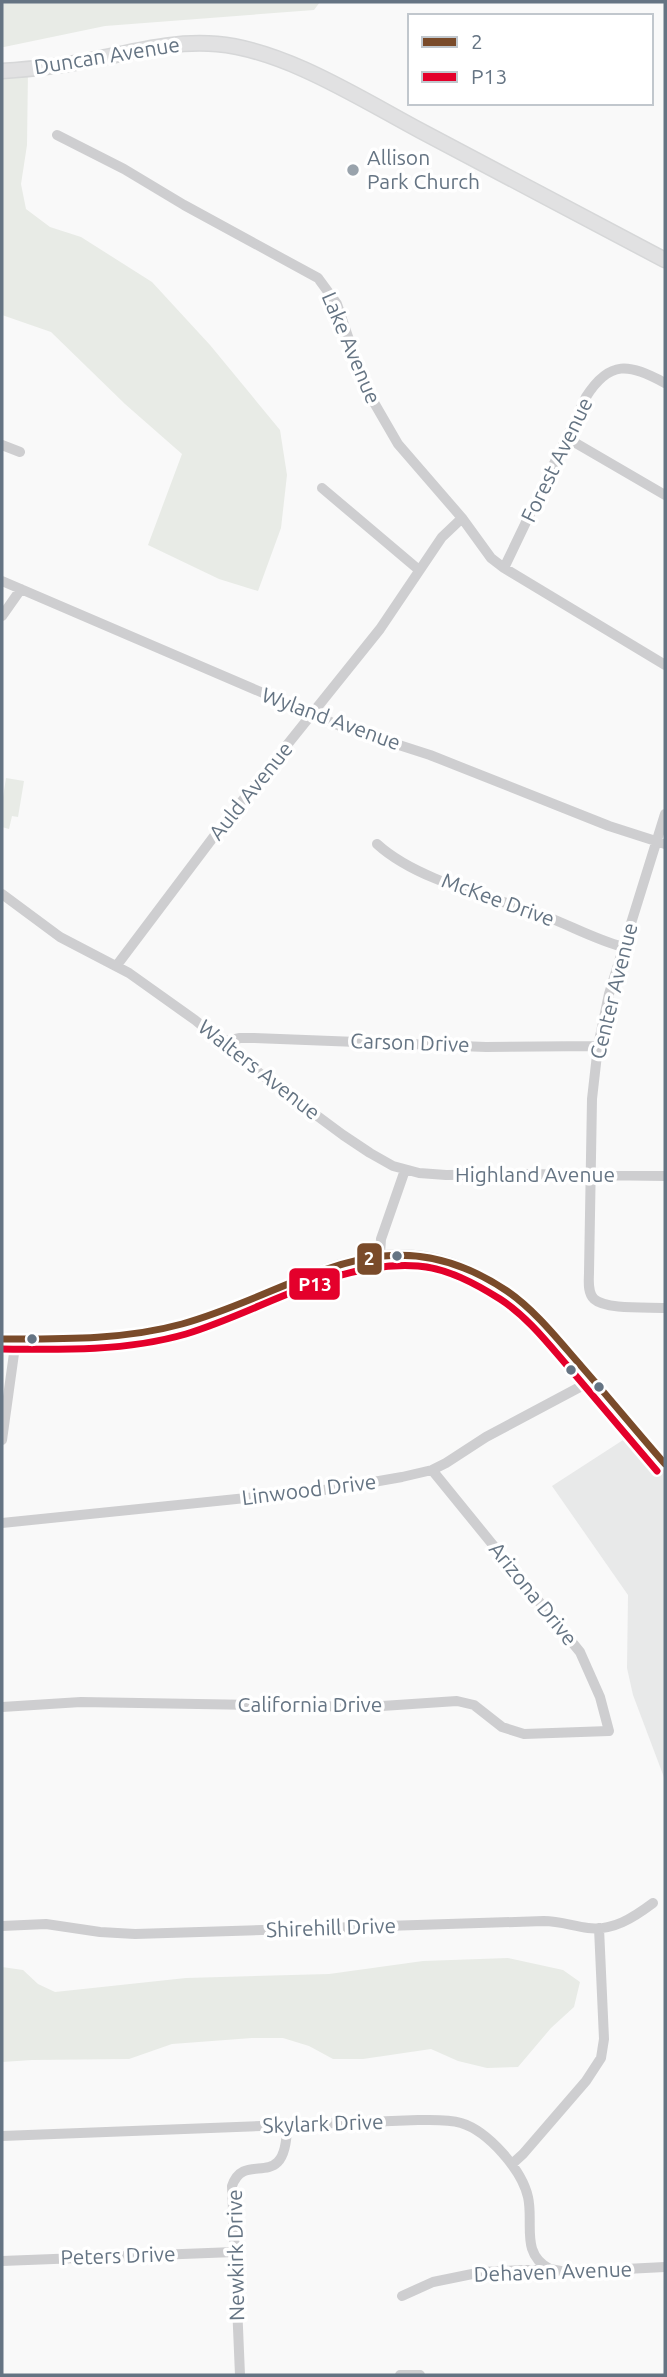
<svg xmlns="http://www.w3.org/2000/svg" width="667" height="2377" font-family="Ubuntu,sans-serif">
<style>
.built{fill:#e8e9e9}
.green{fill:#e8ebe6}
.lines{fill:none;stroke-linecap:round;stroke-linejoin:round}
.major-casing{stroke:#d6d7d8;stroke-width:17}
.minor{stroke:#ceced0;stroke-width:10}
.major{stroke:#e1e1e2;stroke-width:14}
.bus-1-casing{stroke:#fff;stroke-width:12}
.bus-2-casing{stroke:#fff;stroke-width:12}
.bus-1{stroke:#7a4b2a;stroke-width:7}
.bus-2{stroke:#e4002b;stroke-width:7}
.poi-dot{fill:#99a3ac;stroke:#fff;stroke-width:2.5}
.bus-dot{fill:#657483;stroke:#fff;stroke-width:2.5}
.labels{text-anchor:middle;stroke-width:7;stroke-linejoin:round;paint-order:stroke}
.street-label{font-size:21px;fill:#657483;stroke:#fff}
.poi-label{font-size:21px;fill:#657483;stroke:#fff;text-anchor:start}
.line-badge{stroke:#fff;stroke-width:2.5}
.badge-label{font-size:19px;text-anchor:middle;font-weight:bold;fill:#fff}
</style>
<rect width="100%" height="100%" fill="#f9f9f9"/>
<path class="built" d="M637 1431 665 1464V1780L633 1695 627 1668 628 1595 552 1486Z"/>
<path class="green" d="M2 2H320L314 10 105 26 4 47H2Z
M28 70 27 145 21 184 26 209 50 227 81 237 152 282 210 345 280 430 287 475 281 528 258 591 219 579 148 545 182 454 125 404 51 332 2 315V71Z
M6 778 24 781 18 817 12 816 9 829 2 827V804Z
M508 1958 563 1970 580 1982 574 2007 551 2028 518 2067 487 2068 458 2061 431 2049 363 2059H333L309 2046 283 2038H252L172 2044 129 2059 32 2060 2 2062V1967L23 1970 38 1984 55 1992 186 1978 329 1974 423 1961Z"/>
<g class="lines">
<defs>
<path id="major" d="M2 71C32 69 62 66 91 60 133 52 174 40 217 44 285 50 361 99 421 131 502 174 584 217 665 260"/>
</defs>
<use href="#major" class="major-casing"/>
<path class="minor" d="M57 135 124 169 184 205 318 278 337 304 365 387 398 444 462 518 491 558 504 568 665 665
M567 438 665 495
M2 445 20 452
M322 488 419 570
M504 568 586 397C610 359 629 364 665 383
M2 581 340 726 430 755 609 826 665 844
M2 616 21 589
M665 814 609 994 598 1046 592 1099 589 1272C589 1280 587 1292 594 1299 606 1310 648 1307 665 1308
M377 844C414 878 480 894 528 910 561 920 590 938 623 947
M2 894 60 937 129 973 195 1020 262 1075 343 1135 370 1153 393 1166 419 1173 446 1175 525 1174 665 1176
M117 965 218 831 380 629 442 537 462 518
M222 1042 240 1038H254L486 1047 598 1046
M380 1254 381 1239 405 1170
M2 1339C62 1339 123 1340 182 1324 299 1292 385 1205 507 1291 533 1310 554 1335 575 1359 605 1394 635 1429 665 1464
M2 1440 16 1339
M2 1523 333 1489 402 1477 432 1470 446 1463 486 1437 593 1380
M2 1707 81 1702 367 1707 457 1701 474 1705 502 1727 524 1734 609 1731 600 1697 580 1652 432 1470
M2 1926 46 1924 100 1932 135 1934 544 1921C559 1921 573 1926 588 1928 613 1931 633 1918 653 1903
M2 2136 418 2120C433 2120 448 2119 461 2123 488 2131 522 2170 528 2197 534 2223 520 2254 550 2269
M512 2164 523 2154 586 2081 601 2058 604 2039 599 1928
M2 2261 234 2252
M402 2296 433 2282 482 2272 550 2269 566 2272 665 2267
M240 2375 232 2186C245 2148 286 2196 287 2126
M400 2375H420"/>
<use href="#major" class="major"/>
<defs>
<path id="bus-1" d="M2 1339C62 1339 124 1340 182 1324 301 1291 384 1208 507 1291 536 1311 559 1341 582 1367 610 1399 637 1432 665 1464"/>
<path id="bus-2" d="M2 1349C63 1350 127 1351 186 1334 262 1311 336 1260 418 1266 447 1268 476 1284 500 1299 528 1317 550 1346 571 1370 600 1404 628 1437 657 1471"/>
</defs>
<use href="#bus-1" class="bus-1-casing"/>
<use href="#bus-2" class="bus-2-casing"/>
<use href="#bus-1" class="bus-1"/>
<use href="#bus-2" class="bus-2"/>
</g>
<circle class="poi-dot" cx="353" cy="170" r="7"/>
<g class="bus-dot">
<circle cx="397" cy="1256" r="6"/>
<circle cx="32" cy="1339" r="6"/>
<circle cx="571" cy="1370" r="6"/>
<circle cx="599" cy="1387" r="6"/>
</g>
<g class="labels">
<g class="street-label">
<text transform="translate(107 56) rotate(-9)" y="7">Duncan Avenue</text>
<text transform="translate(351 348) rotate(67)" y="7">Lake Avenue</text>
<text transform="translate(557 460) rotate(-64)" y="7">Forest Avenue</text>
<text transform="translate(331 719) rotate(20)" y="7">Wyland Avenue</text>
<text transform="translate(251 791) rotate(-51)" y="7">Auld Avenue</text>
<text transform="translate(498 900) rotate(20)" y="7">McKee Drive</text>
<text transform="translate(614 991) rotate(-76)" y="7">Center Avenue</text>
<text transform="translate(410 1043) rotate(2)" y="7">Carson Drive</text>
<text transform="translate(259 1070) rotate(38)" y="7">Walters Avenue</text>
<text x="535" y="1182">Highland Avenue</text>
<text transform="translate(309 1490) rotate(-7)" y="7">Linwood Drive</text>
<text transform="translate(533 1594) rotate(51)" y="7">Arizona Drive</text>
<text x="310" y="1712">California Drive</text>
<text transform="translate(331 1928) rotate(-2)" y="7">Shirehill Drive</text>
<text transform="translate(323 2124) rotate(-2)" y="7">Skylark Drive</text>
<text transform="translate(236 2255) rotate(-91)" y="7">Newkirk Drive</text>
<text transform="translate(118 2256) rotate(-2)" y="7">Peters Drive</text>
<text transform="translate(553 2272) rotate(-2)" y="7">Dehaven Avenue</text>
</g>
<g class="poi-label">
<text x="367" y="165">Allison<tspan x="367" dy="24">Park Church</tspan></text>
</g>
</g>
<g class="line-badge">
<rect x="356" y="1242" width="27" height="34" rx="7" fill="#7a4b2a"/>
<rect x="288" y="1267" width="53" height="34" rx="7" fill="#e4002b"/>
</g>
<g class="badge-label">
<text x="369" y="1265">2</text>
<text x="315" y="1291">P13</text>
</g>
<rect width="667" height="2377" fill="none" stroke="#657483" stroke-width="7"/>
<rect x="408" y="14" width="245" height="91" fill="#ffffff" stroke="#c1c7cd" stroke-width="2"/>
<rect x="422" y="37" width="35" height="10" fill="#7a4b2a" stroke="#c1c7cd" stroke-width="2"/>
<text x="471" y="49" font-size="21" fill="#657483">2</text>
<rect x="422" y="72" width="35" height="10" fill="#e4002b" stroke="#c1c7cd" stroke-width="2"/>
<text x="471" y="84" font-size="21" fill="#657483">P13</text>
</svg>
